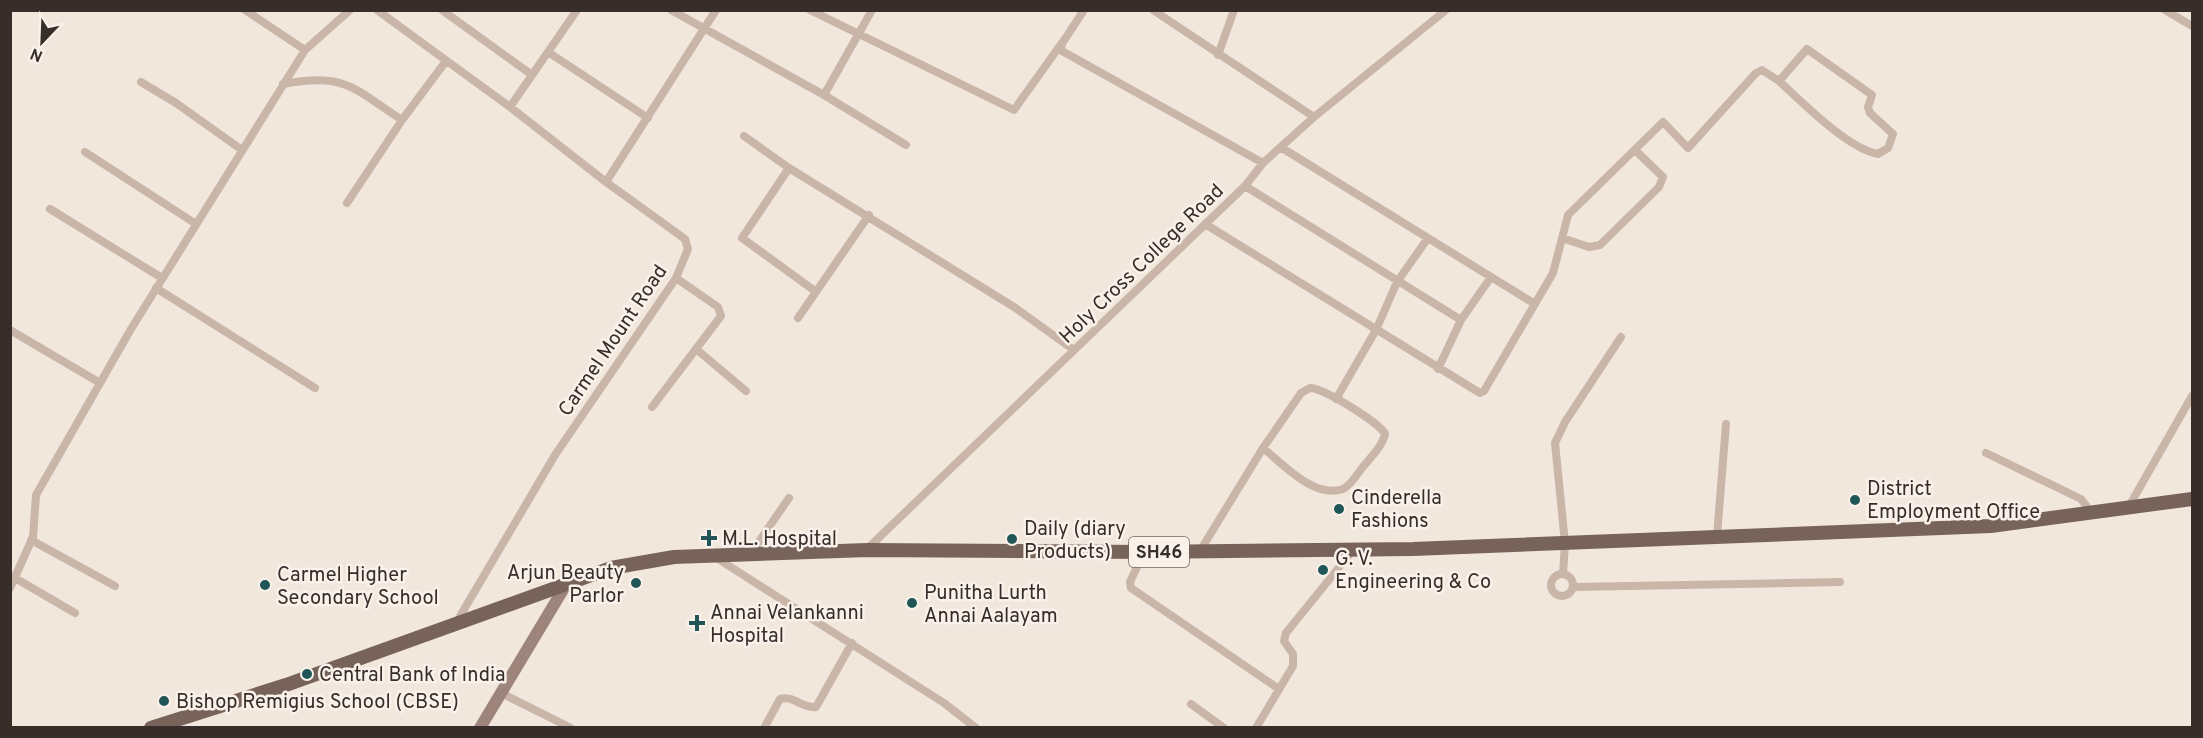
<svg xmlns="http://www.w3.org/2000/svg" width="2203" height="738" font-family="Overpass,sans-serif">
<style>
.lines{fill:none;stroke-linecap:round;stroke-linejoin:round}
.street{stroke:#c9b6a9;stroke-width:8}
.secondary{stroke:#9d857b;stroke-width:12}
.primary{stroke:#78635b;stroke-width:14}
.poi-dot{fill:#205657;stroke:#f9f1ea;stroke-width:2}
.labels{text-anchor:middle;stroke-width:5;stroke-linejoin:round;paint-order:stroke}
.shield{fill:#f9f1ea;stroke:#716863;stroke-width:1.5}
.shield-label{font-size:18px;font-weight:bold;fill:#372d29}
.street-label{font-size:20px;fill:#372d29;stroke:#f9f1ea}
.poi-label{font-size:20px;fill:#372d29;stroke:#f9f1ea;text-anchor:start}
</style>
<rect width="100%" height="100%" fill="#f2e7dd"/>
<g class="lines">
<path class="street" d="M245 10 305 50
M377 10 510 107 606 182
M442 10 532 75
M671 10 824 95 906 145
M810 10 1014 110 1064 40
M1084 10 1061 45 1062 51 1263 163
M1153 10 1314 117
M2165 10 2192 26
M548 52 648 118
M1218 55 1234 10
M141 82 176 103 242 150
M283 84C345 72 353 88 402 120
M824 95 872 10
M510 107 577 10
M744 136 789 168 1014 307 1074 350
M1282 148 1535 304
M85 152 196 224
M789 168 742 238 815 291
M1245 186 1461 320
M347 203 402 120 446 61
M50 209 162 278
M1205 224 1480 393 1484 391 1553 273 1568 215 1663 122 1688 148 1756 73 1762 70 1779 81 1807 49 1872 95 1868 107 1870 113 1893 134 1888 148 1878 154C1848 149 1802 102 1779 81
M1562 238 1589 247 1600 245 1659 187 1663 177 1635 150
M156 288 315 388
M798 318 869 215
M10 330 100 383
M696 349 746 391
M1438 369 1461 320 1491 277
M1336 399 1376 330 1397 282 1428 238
M652 407 721 316 718 307 676 278
M1986 453 2081 499 2091 512
M2128 508 2192 396
M1717 536 1726 424
M31 540 115 586
M867 549 1245 186 1263 163 1314 117 1446 10
M1200 551 1263 448 1301 393C1303 392 1308 389 1310 388 1322 387 1380 423 1385 434 1382 447 1370 458 1362 468 1357 475 1350 486 1343 489 1314 499 1283 464 1263 448
M1144 552 1130 582 1131 588 1279 689
M751 553 789 498
M715 557 944 703 976 728
M1551 585a11 11 0 1 1 22 0a11 11 0 1 1-22 0Z
M1563 574 1565 543 1555 443 1565 422 1621 337
M15 578 75 613
M1574 587 1840 582
M10 588 33 537 36 495 131 329 305 50 350 10
M456 623 555 455 676 278 688 249 685 239 606 182 716 10
M501 693 571 728
M1191 704 1224 728
M764 728 780 699C793 695 803 709 816 707L852 643
M1256 728 1293 666V654L1284 641 1286 633 1353 550"/>
<path class="secondary" d="M480 728 567 583"/>
<path class="primary" d="M151 728 286 685 611 568 674 557 867 550 1144 552 1413 549 1991 526 2192 499"/>
</g>
<g class="poi-dot">
<circle cx="1855" cy="500" r="6"/>
<circle cx="1339" cy="509" r="6"/>
<path d="M706 529h6v6h6v6h-6v6h-6v-6h-6v-6h6z"/>
<circle cx="1012" cy="539" r="6"/>
<circle cx="1323" cy="570" r="6"/>
<circle cx="636" cy="583" r="6"/>
<circle cx="265" cy="585" r="6"/>
<circle cx="912" cy="603" r="6"/>
<path d="M694 614h6v6h6v6h-6v6h-6v-6h-6v-6h6z"/>
<circle cx="307" cy="674" r="6"/>
<circle cx="164" cy="701" r="6"/>
</g>
<g class="labels">
<rect class="shield" x="1129" y="537" width="60" height="30" rx="4.5"/>
<g class="shield-label">
<text x="1159" y="558">SH46</text>
</g>
<g class="street-label">
<text transform="translate(1141 263) rotate(-44)" y="7">Holy Cross College Road</text>
<text transform="translate(612 340) rotate(-56)" y="7">Carmel Mount Road</text>
</g>
<g class="poi-label">
<text x="1867" y="495">District<tspan x="1867" dy="23">Employment Office</tspan></text>
<text x="1351" y="504">Cinderella<tspan x="1351" dy="23">Fashions</tspan></text>
<text x="1024" y="535">Daily (diary<tspan x="1024" dy="23">Products)</tspan></text>
<text x="722" y="545">M.L. Hospital</text>
<text x="1335" y="565">G. V.<tspan x="1335" dy="23">Engineering &amp; Co</tspan></text>
<text x="624" y="579" text-anchor="end">Arjun Beauty<tspan x="624" dy="23">Parlor</tspan></text>
<text x="277" y="581">Carmel Higher<tspan x="277" dy="23">Secondary School</tspan></text>
<text x="924" y="599">Punitha Lurth<tspan x="924" dy="23">Annai Aalayam</tspan></text>
<text x="710" y="619">Annai Velankanni<tspan x="710" dy="23">Hospital</tspan></text>
<text x="319" y="681">Central Bank of India</text>
<text x="176" y="708">Bishop Remigius School (CBSE)</text>
</g>
</g>
<rect width="2203" height="738" fill="none" stroke="#372d29" stroke-width="24"/>
<g transform="translate(42 42) rotate(203)" stroke="#f9f1ea" stroke-width="4.5" paint-order="stroke">
<path d="M0-4.5L10 22L0 15L-10 22Z" fill="#372d29"/>
<text y="-9" font-size="16" font-weight="bold" text-anchor="middle" fill="#372d29">N</text>
</g>
</svg>
